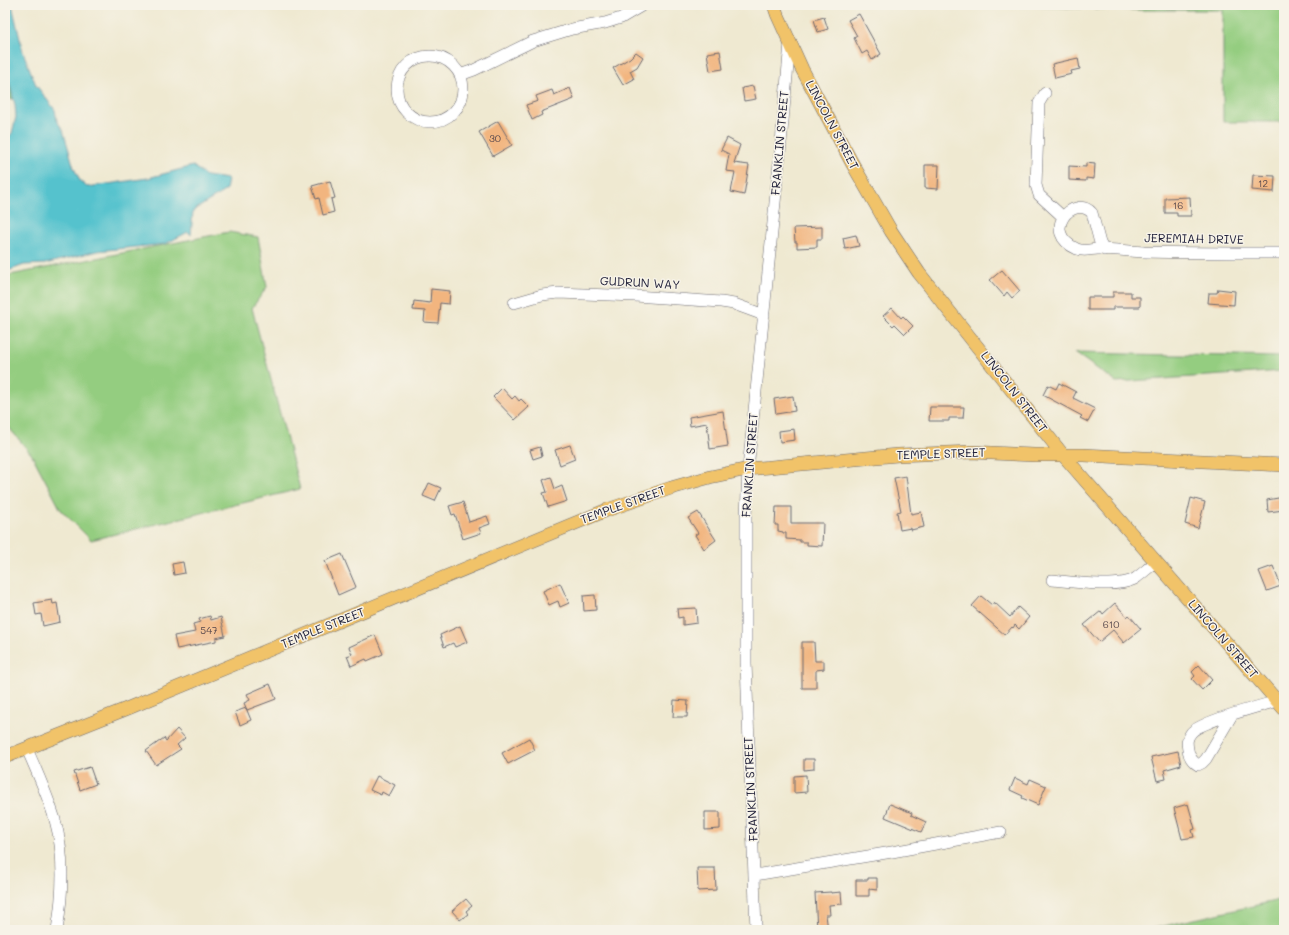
<svg xmlns="http://www.w3.org/2000/svg" width="1289" height="935" font-family="Mali,sans-serif">
<style>
.green{fill:#94cd80;stroke:#5b785e}
.forest{fill:#77b06e;stroke:#4c6954}
.water{fill:#55c2cd;stroke:#3c7284}
.building{fill:#f2b57f}
.lines{fill:none;stroke-linecap:round;stroke-linejoin:round}
.minor-casing{stroke:#6a6870;stroke-width:12}
.major-casing{stroke:#6a6870;stroke-width:14}
.minor{stroke:#fff;stroke-width:11}
.major{stroke:#f1c369;stroke-width:13}
.labels{text-anchor:middle;stroke-width:3;stroke-linejoin:round;paint-order:stroke}
.number-label{font-size:10px;fill:#56474c}
.street-label{font-size:12px;fill:#22223b;stroke:#f7f3e8}
</style>
<rect width="100%" height="100%" fill="#f7f3e8"/>
<filter id="ink" filterUnits="userSpaceOnUse"><feTurbulence type="fractalNoise" baseFrequency=".025" numOctaves="2"/><feDisplacementMap in="SourceGraphic" scale="8" xChannelSelector="R" yChannelSelector="G"/><feConvolveMatrix kernelMatrix="1 2 1 2 8 2 1 2 1" color-interpolation-filters="sRGB"/></filter>
<filter id="wash" filterUnits="userSpaceOnUse"><feTurbulence type="fractalNoise" baseFrequency=".012" numOctaves="4" result="noise"/><feDisplacementMap in="SourceGraphic" scale="16" xChannelSelector="R" yChannelSelector="G"/><feGaussianBlur stdDeviation="0.9" result="paint"/><feColorMatrix in="noise" values="0 0 0 0 0 0 0 0 0 0 0 0 0 0 0 0 0 1.4 0 .05"/><feComposite in="paint" operator="in"/></filter>
<g filter="url(#wash)">
<rect width="100%" height="100%" fill="#efe9d1"/>
<path class="green" d="M991 5H1284V122H1223V10H1136Z
M229 232 258 237 267 287 252 308 300 489 91 540 61 510 32 455 5 423V276Z
M1075 353 1284 357V371L1116 382Z
M1284 899V930H1146Z"/>
<path class="forest" d="M5 10 17 99H5Z"/>
<path class="water" d="M5 5H12L23 52 36 85 55 110 57 121 63 130 74 168 80 181 87 187 148 178 193 166 206 176 228 179 226 190 193 211 191 235 188 232 165 244 97 251 45 264 24 265 5 272V141L12 133 16 117 15 105 5 65Z"/>
<g id="blocks">
<path class="building" d="M859 14 881 54 872 60 867 51 862 54 854 38 857 36 848 20Z
M824 17 828 29 818 32 814 20Z
M720 51 723 69 710 71 707 53Z
M636 52 643 57 637 67 630 71 634 79 623 85 613 68 630 58Z
M1078 58 1080 69 1071 71 1072 74 1055 78 1052 64Z
M753 86 756 99 744 101 742 88Z
M570 88 574 99 541 112 542 115 532 120 526 105 538 101 536 96 552 90 554 95Z
M498 121 512 145 493 156 479 132Z
M727 138 740 145 734 163 749 165 744 195 731 192 735 172 726 171 729 154 721 150Z
M1086 163 1095 164 1094 179 1086 178V181L1069 180V166L1086 167Z
M925 165H939L938 189 925 188Z
M1253 175 1275 176 1274 192 1252 190Z
M330 181 335 198 331 199 334 212 323 215 319 198 316 199 312 186Z
M1190 197 1191 216H1177V213H1165V198Z
M822 227V239H817V247L797 248V242H795L794 228Z
M856 235 859 246 845 249 843 238Z
M1002 270 1020 291 1012 298 1007 292 1004 296 990 280Z
M431 289 450 291 449 304 440 303 438 323 424 322 425 311 413 310 414 301 430 303Z
M1218 289 1235 291 1234 305 1208 303 1209 293H1217Z
M1113 292H1131V297H1140V307H1113V310H1088V297H1113Z
M892 308 901 318 903 316 913 326 905 334 895 324 893 326 883 316Z
M1059 383 1076 392 1073 398 1095 409 1088 422 1080 418 1082 416 1043 395 1048 385 1056 389Z
M502 388 512 399 515 396 519 401 521 399 529 407 515 420 493 397Z
M793 396 795 411 776 414 774 399Z
M930 407H964L963 418H949V421H929Z
M723 411 728 446 710 449 707 423 690 426 689 417Z
M794 429 795 440 780 442 779 431Z
M570 445 575 459 560 465 555 450Z
M540 447 542 456 533 459 530 450Z
M906 476 911 514 921 512 924 527 911 530V528L900 530 897 512 901 511 894 478Z
M551 477 555 489 562 486 567 501 548 507 543 493 547 492 543 480Z
M429 483 441 488 435 501 423 496Z
M1284 497V510L1268 512 1267 500Z
M1191 498 1205 502 1198 528 1185 524Z
M463 502 469 522 487 516 490 524 479 528 481 533 463 539 455 514 452 515 449 506Z
M776 507H791V523H823L822 546 807 545V542H800V540L786 539V533H783V532L778 531V525H775Z
M698 512 716 540 704 549 695 535 698 533 688 518Z
M342 554 356 587 338 595 325 561Z
M183 562 185 573 174 575 172 564Z
M1273 566 1281 586 1267 591 1259 571Z
M560 583 569 603 560 607 558 601 549 605 543 591Z
M595 595 596 610 584 611 583 596Z
M981 596 992 605 994 602 1010 617 1018 607 1029 617 1019 629 1015 625 1013 628 1012 627 1005 635 972 606Z
M52 600 53 604 57 603 60 622 43 626 41 614 36 615 34 603Z
M1115 603 1127 617 1129 615 1141 629 1124 643 1113 630 1099 642 1084 625 1101 611 1103 614Z
M696 608 697 623 683 625V617L678 618 677 609Z
M210 616 211 620 221 617 225 636 216 638V641L177 649 174 636 195 632 193 624 200 622 199 619Z
M460 626 467 642 455 647 453 643 444 647 440 635Z
M375 635 383 654 367 661 366 659 351 666 347 656 352 654 349 647Z
M802 642H814L815 661H824V669L816 670V688H802Z
M1199 665 1212 680 1202 690 1192 679 1195 676 1192 672Z
M270 684 276 699 247 710 244 703 250 700 247 694Z
M674 700 688 701 687 717H673Z
M246 708 251 720 240 725 235 712Z
M177 729 185 738 177 745 181 749 156 765 146 751 164 738 166 741Z
M529 738 535 750 508 764 502 753Z
M1178 751 1181 765 1164 770 1166 779 1157 781 1151 757Z
M804 759H814V769L804 770Z
M90 767 96 784 80 790 74 772Z
M806 775 807 792 794 793V776Z
M377 776 395 785 389 796 382 792 381 795 370 790Z
M1015 778 1028 784 1030 779 1046 786 1038 805 1022 798 1023 796 1010 790Z
M890 804 912 813 911 815 926 822 921 832 885 817Z
M1188 804 1195 829 1192 830 1194 837 1182 839 1174 808Z
M705 812H720V829L705 830Z
M697 868H715L716 890 698 891Z
M868 878H877V890L869 889V896H856V880H868Z
M831 892V893L841 892 842 904 829 905 830 915H826L828 930H817L815 893Z
M466 899 472 906 466 911 468 914 460 920 452 911Z"/>
</g>
</g>
<g filter="url(#ink)">
<use href="#blocks" fill-opacity="0" stroke="#6a6870" stroke-width="1"/>
<g class="lines">
<defs>
<path id="minor" d="M397 89a33 33 0 1 1 66 0a33 33 0 1 1-66 0Z
M460 75 474 70 533 41 572 29 605 23 621 18 643 5
M1045 93 1039 103 1036 185 1039 195 1063 217
M1104 250 1100 243 1092 213C1074 193 1039 232 1077 249 1084 252 1091 249 1098 249 1113 249 1128 251 1144 252 1190 253 1237 253 1284 253
M514 303 542 295 558 293 635 296 721 302 734 304 764 315
M1052 580C1072 582 1120 589 1136 578 1143 573 1149 567 1156 562
M1232 715 1206 759 1202 763 1198 765C1193 762 1189 756 1188 750 1187 743 1186 739 1191 733 1199 722 1260 706 1277 701
M27 749C37 772 48 796 55 820 65 855 63 894 57 930
M755 875 892 852 1001 832
M756 930 746 663V516L748 469 756 391 781 143 790 43"/>
<path id="major" d="M774 5 777 14 802 69 852 163 891 231 919 273 1063 455 1284 709
M5 757 126 709 607 510 671 488 710 477 748 469 898 455 971 452 1034 455H1084L1284 465"/>
</defs>
<use href="#minor" class="minor-casing"/>
<use href="#major" class="major-casing"/>
<use href="#minor" class="minor"/>
<use href="#major" class="major"/>
</g>
</g>
<g class="labels">
<g class="number-label">
<text x="495" y="142">30</text>
<text x="1263" y="187">12</text>
<text x="1178" y="209">16</text>
<text x="1111" y="628">610</text>
<text x="209" y="634">547</text>
</g>
<g class="street-label">
<text transform="translate(832 125) rotate(62)" y="4">LINCOLN STREET</text>
<text transform="translate(780 143) rotate(-85)" y="4">FRANKLIN STREET</text>
<text transform="translate(1194 239) rotate(1)" y="4">JEREMIAH DRIVE</text>
<text transform="translate(640 283) rotate(3)" y="4">GUDRUN WAY</text>
<text transform="translate(1014 392) rotate(52)" y="4">LINCOLN STREET</text>
<text transform="translate(941 454) rotate(-2)" y="4">TEMPLE STREET</text>
<text transform="translate(750 465) rotate(-86)" y="4">FRANKLIN STREET</text>
<text transform="translate(623 505) rotate(-20)" y="4">TEMPLE STREET</text>
<text transform="translate(323 628) rotate(-22)" y="4">TEMPLE STREET</text>
<text transform="translate(1223 639) rotate(49)" y="4">LINCOLN STREET</text>
<text transform="translate(751 789) rotate(-93)" y="4">FRANKLIN STREET</text>
</g>
</g>
<rect width="1289" height="935" fill="none" stroke="#f7f3e8" stroke-width="20"/>
</svg>
